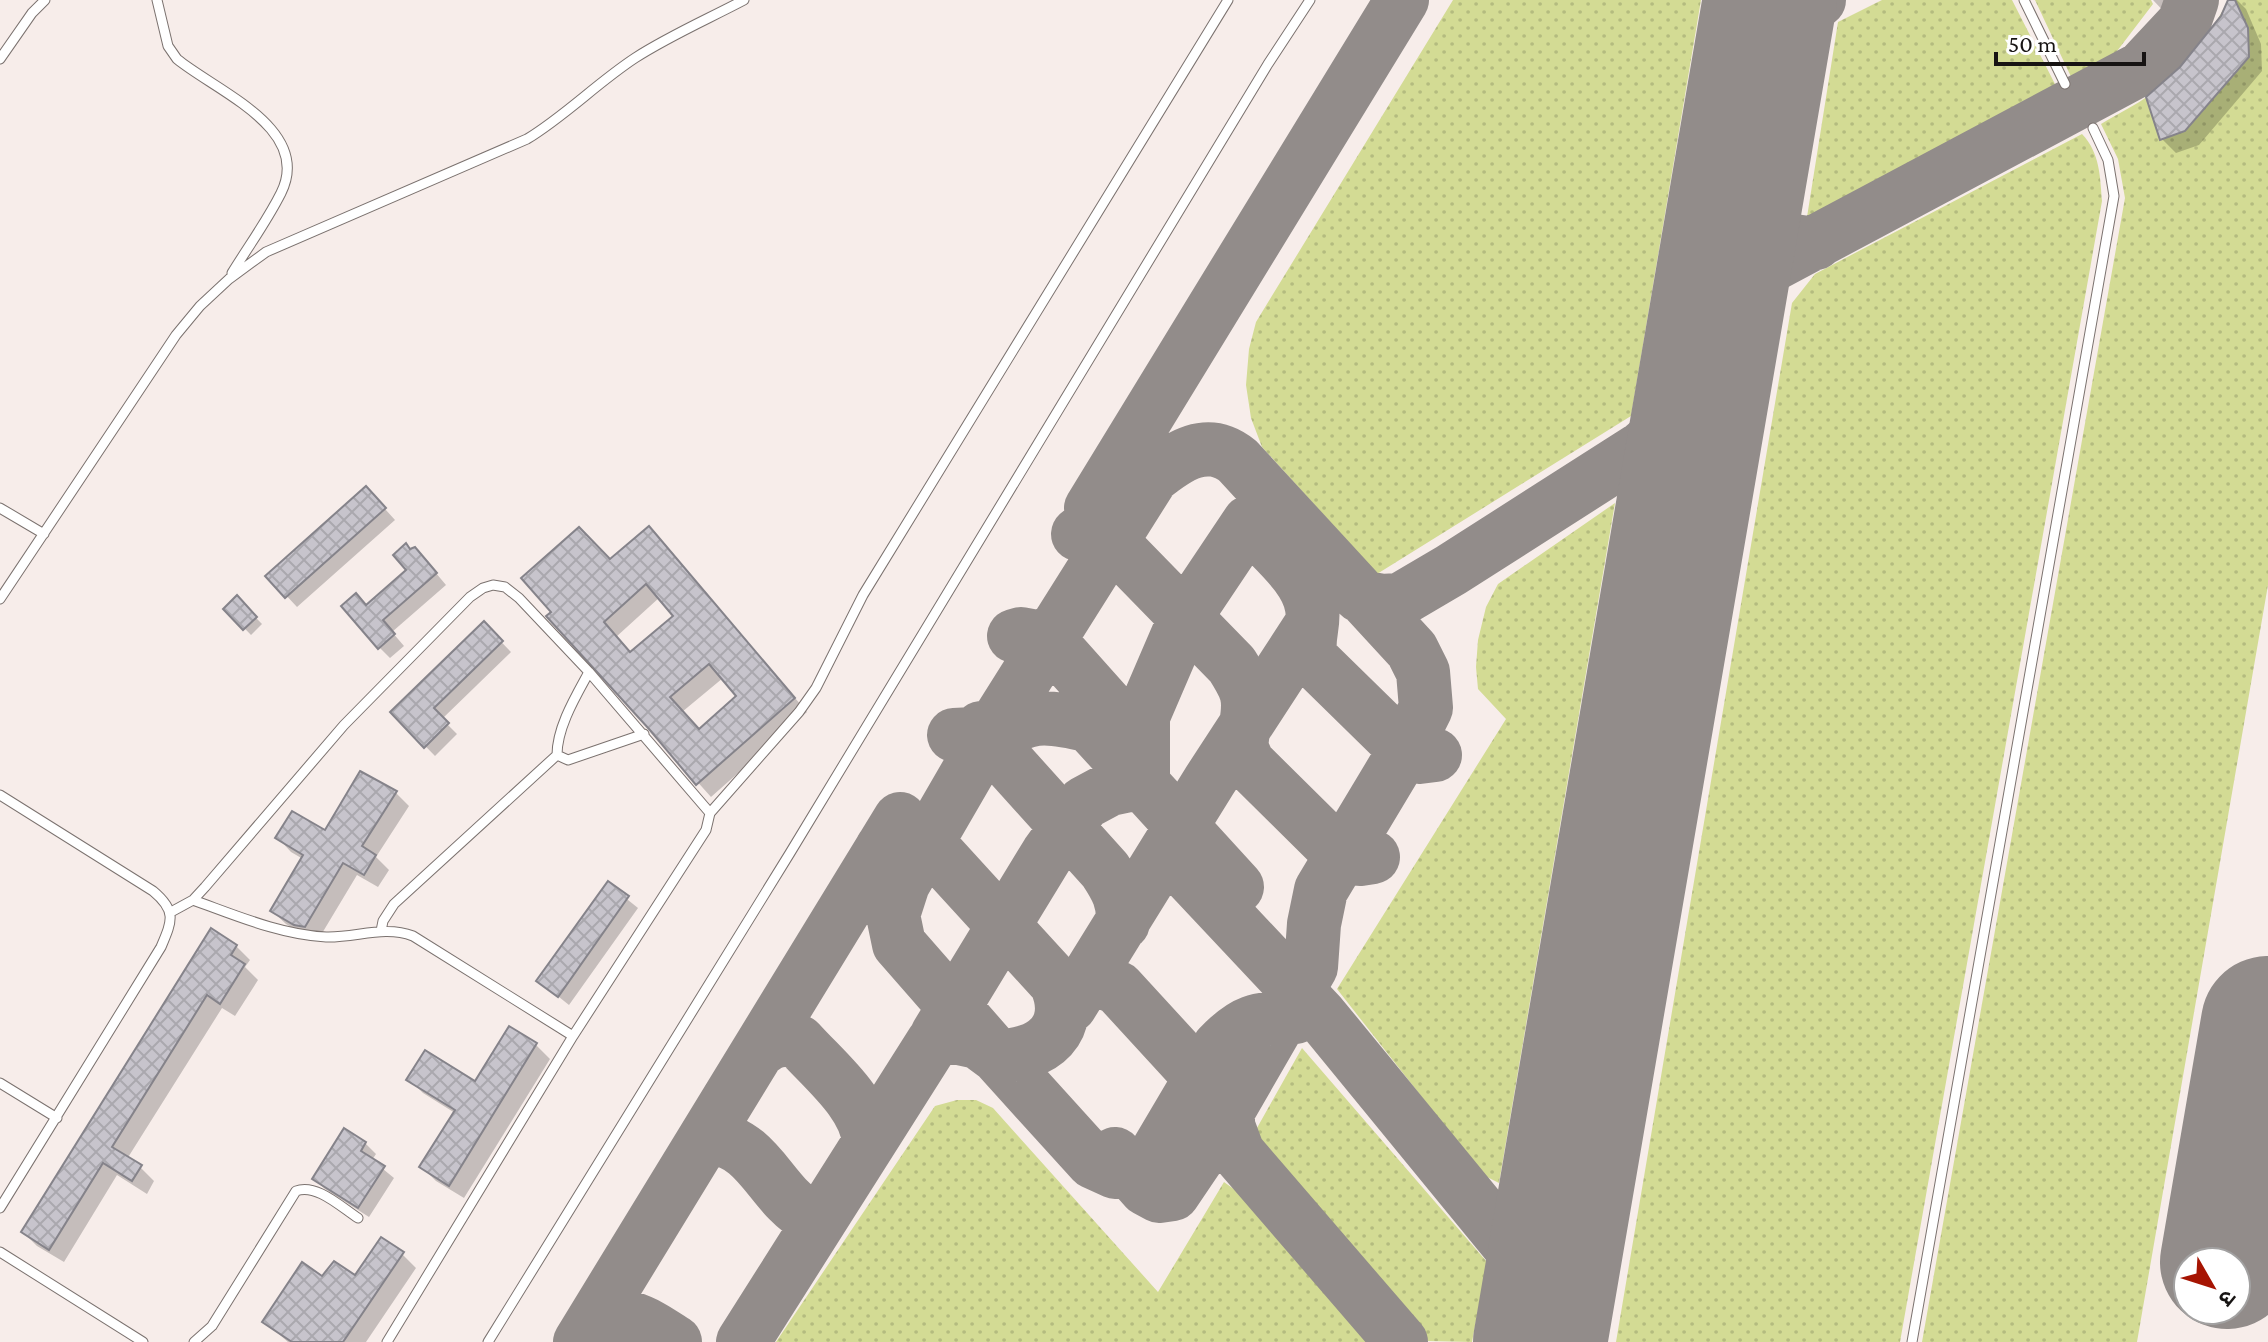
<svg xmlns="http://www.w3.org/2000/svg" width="2268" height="1342" font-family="'Crimson Pro','Noto Sans Devanagari',serif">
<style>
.grass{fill:url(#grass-dots)}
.shadow{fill:#0003;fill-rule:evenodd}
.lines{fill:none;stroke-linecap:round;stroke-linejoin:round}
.taxiway{stroke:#928c8a;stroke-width:54}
.runway{stroke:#928c8a;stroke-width:134}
.building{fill:url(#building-cross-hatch);stroke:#85838a;stroke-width:2;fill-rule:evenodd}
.lane-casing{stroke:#7b726f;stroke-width:11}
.lane{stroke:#fff;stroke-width:9}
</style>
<defs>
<pattern id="grass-dots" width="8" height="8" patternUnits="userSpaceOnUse" patternTransform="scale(2)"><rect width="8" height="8" fill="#d3db94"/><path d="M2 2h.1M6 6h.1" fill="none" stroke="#b4bb7f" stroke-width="1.8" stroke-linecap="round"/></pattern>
<pattern id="building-cross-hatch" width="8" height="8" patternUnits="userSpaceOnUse" patternTransform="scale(2)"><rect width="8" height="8" fill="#c7c4cc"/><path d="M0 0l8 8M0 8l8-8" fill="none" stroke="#aaa8ae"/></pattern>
</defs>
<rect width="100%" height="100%" fill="#f7edea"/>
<path class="grass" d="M1453 0H1701L1631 416 1377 574 1262 447 1251 418 1246 385 1249 349 1256 322Z
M1882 0H2012L2057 88 1807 217 1838 22Z
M2035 0H2151L2153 4 2111 59 2073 81Z
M2228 0H2268V585L2137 1342H1922L2125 198 2118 159 2101 124C2121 112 2142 102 2159 88 2186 64 2213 32 2228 0Z
M2082 134C2100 153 2100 176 2102 201L1900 1342H1616L1792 303 1815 274Z
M1615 503 1499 1183 1483 1175 1337 989 1506 719 1478 689 1476 667 1478 640 1486 607 1498 584Z
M1302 1048 1487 1262 1472 1342 1428 1341 1281 1172 1253 1135Z
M957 1100H976L993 1108 1158 1292 1224 1182 1249 1200 1374 1342H776L935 1106Z"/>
<path class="shadow" d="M2153 0H2209L2169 17Z
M2231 0H2237L2246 9 2261 44 2262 71 2199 145 2176 153 2162 139 2182 69 2222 17Z
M376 499 395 520 297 607 268 576Z
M662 542 807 712 711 797 549 616 610 562ZM660 597 676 616 631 654 616 637ZM723 678 739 697 700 731 682 712Z
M425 560 446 585 392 632 404 646 390 658 379 647 366 607Z
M237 598 262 624 251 635 226 609Z
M484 624 511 652 442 719 457 734 435 756 392 712Z
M396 793 409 806 376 857 389 870 378 887 357 875 318 940 309 938 286 924 272 911 303 859 291 852 278 838 325 833Z
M608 884 638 908 569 1005 539 981Z
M236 946 250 960 245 967 258 980 235 1016 222 1008 127 1159 140 1167 154 1181 147 1194 117 1175 64 1262 37 1246 23 1232Z
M536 1045 550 1059 464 1198 436 1181 422 1167 455 1113 423 1093 409 1079 476 1084Z
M365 1143 376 1154 372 1160 394 1178 369 1217 325 1189 314 1179Z
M402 1254 416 1268 366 1342H288L264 1321 323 1279 356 1278Z"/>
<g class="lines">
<path class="taxiway" d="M1760 64C1775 31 1785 16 1819 0
M1740 174C1740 182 1739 191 1741 199 1747 233 1787 243 1816 243
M1623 460C1686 448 1679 508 1676 550
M1091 508 1402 0
M1078 534 1099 535 1111 541 1232 665C1247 689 1251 696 1246 725
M1262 537C1280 556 1308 580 1312 608 1315 625 1306 639 1311 658L1405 750 1419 757 1435 755
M1360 596 1381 601 1400 600 1451 570 1642 448 1674 420 1698 389 1711 342 1724 312 1739 290 1757 273 2142 68 2184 23 2192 0
M1014 636 1021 634 1048 639 1139 741
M981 728 987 739C1030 715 1042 714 1090 726L1237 887
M1243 730 1241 747 1248 763 1340 854 1360 859 1373 857
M954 735 974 734 987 739 1105 870C1117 888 1124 901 1123 923
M882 848C899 838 909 838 928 843L1056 983C1076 1029 1043 1056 997 1056L899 944 893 915 903 884 987 739 1152 477C1178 456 1207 436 1238 461L1412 650 1423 672 1426 708 1405 750 1321 890 1314 924 1311 967 1221 1123
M1154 871 1167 867 1182 868 1321 1016 1516 1254C1530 1276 1538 1297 1543 1323
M1081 987 1101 981 1118 988 1207 1085 1216 1102 1221 1123 1173 1194 1159 1196 1146 1189 1115 1154
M1070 1006 1210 780 1311 625
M937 1035 1048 853 1084 803 1110 789 1143 782V716L1186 616 1249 522 1267 516 1280 517 1299 529
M758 1052C771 1040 782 1038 799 1042 824 1070 867 1104 869 1143
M1228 1110V1126L1238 1153 1401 1342
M702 1145 712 1138C760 1143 771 1196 810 1217L824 1213
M1492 1224C1526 1244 1547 1231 1565 1200
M590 1326C622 1305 647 1324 675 1342
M580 1342 900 819
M743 1342 933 1042 950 1036 978 1042 997 1056 1093 1162 1115 1172 1132 1171 1151 1162 1219 1047C1246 1018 1258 1019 1296 1017"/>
<path class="runway" d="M2227 1262 2268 1023
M1540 1342 1770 0"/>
</g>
<path class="building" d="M2228 0H2235L2248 28 2249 57 2185 131 2160 140 2146 97 2180 67 2221 16Z
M366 486 386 508 285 598 265 576Z
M649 526 795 698 696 785 649 729 546 616 551 612 521 578 579 527 610 559ZM646 584 673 616 630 652 604 622ZM709 664 736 696 699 729 670 697Z
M406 543 410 549 415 547 437 573 383 620 395 634 378 649 341 606 356 593 366 605 406 570 393 555Z
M237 595 257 617 243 630 223 609Z
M484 621 503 641 434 708 449 723 424 748 390 712Z
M360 771 397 791 362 846 376 855 364 875 343 863 305 927 294 925 270 911 303 855 275 838 292 811 325 830Z
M608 881 629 896 558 997 536 981Z
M211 928 237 945 231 955 245 964 220 1004 207 995 112 1147 142 1165 132 1181 103 1163 49 1250 21 1232Z
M509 1026 537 1043 449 1186 419 1167 455 1110 406 1080 425 1050 475 1081Z
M344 1128 366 1142 361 1151 385 1166 358 1208 312 1179Z
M381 1237 404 1252 343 1342H292L262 1322 302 1262 322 1276 334 1261 355 1275Z"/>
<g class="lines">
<defs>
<path id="lane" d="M157 0 168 46 177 59C216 91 313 129 281 193 267 221 248 247 232 273
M2024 0 2065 84
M0 59 32 13 45 0
M0 508 44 534
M0 599 176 335 200 306 229 279 266 252 527 139C565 116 597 83 635 58 669 36 708 19 744 0
M589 672C576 696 557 727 557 755L568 760 644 734
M0 795 153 891C177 911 172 921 161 947L0 1208
M710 813 799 712 816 688 863 595 1228 0
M193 900C235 915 281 935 326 937 356 938 384 925 413 936L573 1036
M171 912 193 900 205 887 344 725 470 597 483 588 493 585 505 587 519 598 589 672 710 813 706 830 573 1036 387 1342
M381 931 383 921 394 904 557 755
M0 1083 57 1118
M0 1252 143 1342
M194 1342 212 1326 296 1191C316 1183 341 1207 358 1218
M488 1342 790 853 1268 64 1310 0
M1912 1342 2114 196 2108 160 2093 128"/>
</defs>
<use href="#lane" class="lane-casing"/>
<use href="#lane" class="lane"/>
</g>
<g transform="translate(2212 1286) rotate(129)"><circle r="38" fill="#ffffff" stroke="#a2a1a1" stroke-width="2"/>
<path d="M0-6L14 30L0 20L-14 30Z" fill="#a61402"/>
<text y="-12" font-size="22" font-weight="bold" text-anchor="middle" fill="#171413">उ</text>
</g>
<path d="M1996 52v12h148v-12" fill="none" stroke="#171413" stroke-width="4"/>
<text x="2008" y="52" font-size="24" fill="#171413" stroke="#ffffff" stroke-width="6" paint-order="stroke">50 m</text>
</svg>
